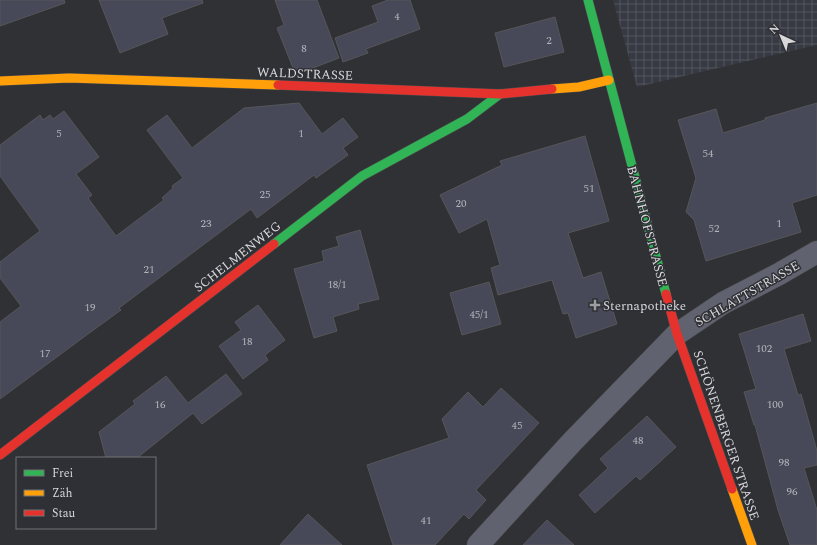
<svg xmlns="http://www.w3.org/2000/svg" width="817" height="545" font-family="Spectral,serif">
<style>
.industrial{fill:url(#industrial-grid)}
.building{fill:#474958;stroke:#565659}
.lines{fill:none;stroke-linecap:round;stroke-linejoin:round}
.street-casing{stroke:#4c4c4e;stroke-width:23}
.fast-casing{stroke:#4c4c4e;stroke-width:10}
.slow-casing{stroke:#4c4c4e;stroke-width:10}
.jam-casing{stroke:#4c4c4e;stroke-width:10}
.street{stroke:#60636f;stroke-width:22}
.fast{stroke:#30b455;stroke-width:9}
.slow{stroke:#ff9f0a;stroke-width:9}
.jam{stroke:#e5322d;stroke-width:9}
.poi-dot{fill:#9d9ea1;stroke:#2f3035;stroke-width:1.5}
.labels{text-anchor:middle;stroke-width:3;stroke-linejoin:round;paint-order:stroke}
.number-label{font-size:11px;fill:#b4b4ba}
.street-label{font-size:13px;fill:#d8d8db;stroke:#2f3035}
.poi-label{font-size:13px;fill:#d8d8db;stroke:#2f3035;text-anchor:start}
</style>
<defs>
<pattern id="industrial-grid" width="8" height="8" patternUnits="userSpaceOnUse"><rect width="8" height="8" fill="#373a43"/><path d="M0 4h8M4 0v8" fill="none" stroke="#53565e"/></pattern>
</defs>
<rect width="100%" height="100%" fill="#303134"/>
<path class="industrial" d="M613 0H817V45L637 87Z"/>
<path class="building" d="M0 0H64L65 3 0 26Z
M99 0H202L203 3 162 18 168 34 120 53Z
M275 0H317L339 58 300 73H295L277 28 284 25Z
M388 0H410L420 29 366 49 368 53 343 62 335 38 378 22 372 6Z
M555 17 564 52 504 67 495 33Z
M299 103 322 134 343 118 358 137 343 148 348 155 316 178 314 175 257 218 251 209 119 308 121 310 88 334 0 399V322L21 306 0 278V262L40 231 0 176V145L40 115 43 120 50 115 53 119 64 111 99 157 76 174 92 195 88 198 116 236 164 200 162 198 173 188 172 186 183 178 147 130 167 115 192 148 244 108Z
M817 103V195L792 203 801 232 706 261 694 220 686 212 696 178 678 120 716 109 723 133 765 120V118Z
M585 136 609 221 568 233 583 278 601 272 617 324 576 338 568 313 563 314 552 280 498 295 491 268 500 265 487 219 459 233 440 195 502 165 500 161Z
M360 230 379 299 358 304 359 309 333 317 337 331 314 338 294 269 324 261 322 251 339 246 336 237Z
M489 282 501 324 462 335 450 293Z
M258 305 285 340 265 355 268 360 243 379 219 346 241 330 235 322Z
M803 314 811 341 784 349 798 395 801 394 817 451V465L804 468 817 510V545H790L778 510 755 425H754L744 392 756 389 739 334Z
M226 374 242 394 202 424 193 413 137 458H106L99 432 135 404 133 401 166 376 188 403Z
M501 388 539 423 476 490 486 500 469 519 464 514 435 545H393L367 465 449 438 442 419 468 392 483 407Z
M647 416 676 447 640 480 636 476 595 513 579 495 608 468 600 459Z
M308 514 342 545H280Z
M547 520 574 545H523Z"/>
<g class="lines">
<defs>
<path id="street" d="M478 545 572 442 677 334 723 303 779 274 817 252"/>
<path id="fast" d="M588 0 666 294
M274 244 362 176 467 119 500 94"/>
<path id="slow" d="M0 81 69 78 278 85
M552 89 579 87 609 80
M732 489 752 545"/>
<path id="jam" d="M278 85 500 94 552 89
M666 294 677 334 732 489
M0 455 274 244"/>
</defs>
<use href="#street" class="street-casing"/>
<use href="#fast" class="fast-casing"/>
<use href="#slow" class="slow-casing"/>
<use href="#jam" class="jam-casing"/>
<use href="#street" class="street"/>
<use href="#fast" class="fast"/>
<use href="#slow" class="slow"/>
<use href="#jam" class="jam"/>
</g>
<path class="poi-dot" d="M593 299h4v4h4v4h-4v4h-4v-4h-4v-4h4z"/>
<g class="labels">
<g class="number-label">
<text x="397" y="20">4</text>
<text x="549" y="44">2</text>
<text x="304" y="52">8</text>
<text x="59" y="137">5</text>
<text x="301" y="137">1</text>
<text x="708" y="157">54</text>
<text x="589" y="192">51</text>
<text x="265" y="198">25</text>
<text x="461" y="207">20</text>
<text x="206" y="227">23</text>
<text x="779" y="227">1</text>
<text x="714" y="232">52</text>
<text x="149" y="273">21</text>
<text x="337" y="288">18/1</text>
<text x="90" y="311">19</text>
<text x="479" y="318">45/1</text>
<text x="247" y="345">18</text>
<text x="764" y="352">102</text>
<text x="45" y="357">17</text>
<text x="160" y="408">16</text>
<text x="775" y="408">100</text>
<text x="517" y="429">45</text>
<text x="638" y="444">48</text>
<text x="784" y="466">98</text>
<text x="792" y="495">96</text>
<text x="426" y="524">41</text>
</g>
<g class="street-label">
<text transform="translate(305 73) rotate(2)" y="5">WALDSTRASSE</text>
<text transform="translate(648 226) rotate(75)" y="5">BAHNHOFSTRASSE</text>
<text transform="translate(237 256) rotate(-38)" y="5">SCHELMENWEG</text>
<text transform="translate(747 293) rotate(-30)" y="5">SCHLATTSTRASSE</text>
<text transform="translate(727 435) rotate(71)" y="5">SCHÖNENBERGER STRASSE</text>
</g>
<g class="poi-label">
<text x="603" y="310">Sternapotheke</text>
</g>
</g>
<rect x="16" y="457" width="140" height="72" fill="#2f3035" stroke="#737377"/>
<rect x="24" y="470" width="20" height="6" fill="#30b455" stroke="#737377"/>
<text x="52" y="477" font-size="12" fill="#d8d8db">Frei</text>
<rect x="24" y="490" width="20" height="6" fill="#ff9f0a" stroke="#737377"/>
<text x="52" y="497" font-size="12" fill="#d8d8db">Zäh</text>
<rect x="24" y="510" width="20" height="6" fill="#e5322d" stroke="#737377"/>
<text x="52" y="517" font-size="12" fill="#d8d8db">Stau</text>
<g transform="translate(781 36) rotate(316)" stroke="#2f3035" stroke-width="3" paint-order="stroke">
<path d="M0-3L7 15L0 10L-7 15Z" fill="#d8d8db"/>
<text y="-6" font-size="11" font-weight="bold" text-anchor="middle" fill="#d8d8db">N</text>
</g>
</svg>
